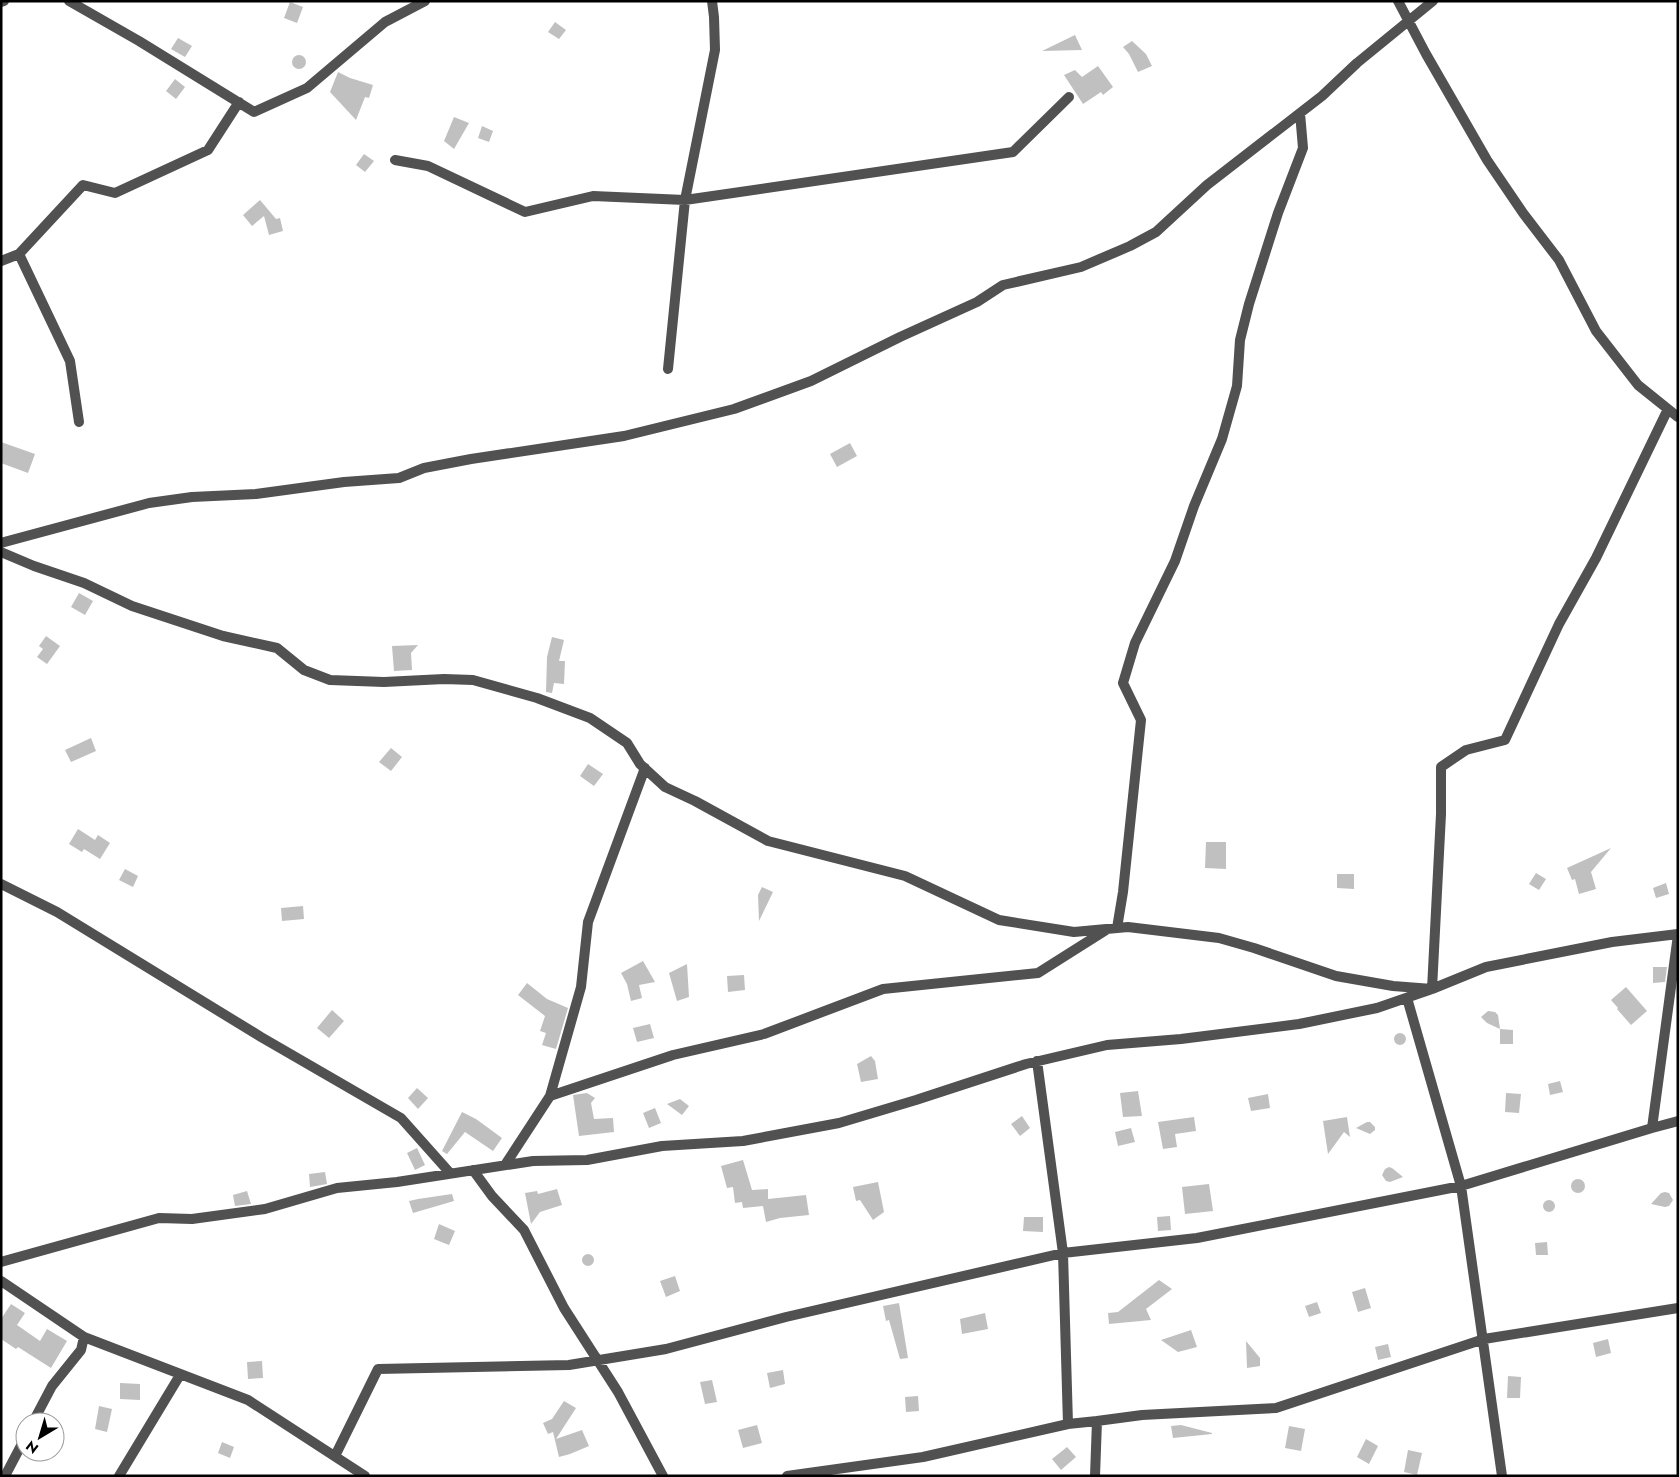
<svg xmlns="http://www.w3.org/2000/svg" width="1679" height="1477" font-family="Jost,sans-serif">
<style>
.building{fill:#c0c0c0}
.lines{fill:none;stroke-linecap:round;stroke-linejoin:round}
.street{stroke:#515151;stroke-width:10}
</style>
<rect width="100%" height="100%" fill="#fff"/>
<path class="building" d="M290 2 303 7 297 23 284 18Z
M555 22 566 30 559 39 548 32Z
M1075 35 1082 50 1042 51Z
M178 38 192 46 185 57 171 49Z
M1132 41 1146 54 1152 66 1138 72 1129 54 1123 47Z
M292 62a7 7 0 1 1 14 0a7 7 0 1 1-14 0Z
M1098 66 1113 87 1103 95 1101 92 1083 104 1064 75 1075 70 1082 77Z
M338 72 350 78 373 85 369 98 365 97 356 120 330 92Z
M175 79 185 87 176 99 166 91Z
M454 117 469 123 454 149 444 141Z
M482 126 493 131 489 142 478 138Z
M364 154 374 161 365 172 356 165Z
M260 200 276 219 280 218 283 231 269 235 264 216 252 226 243 215Z
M1 442 35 454 28 473 1 463Z
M850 443 857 456 837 467 830 454Z
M79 593 93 601 85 615 71 607Z
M46 636 60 646 47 664 37 657 43 649 39 646Z
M552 637 564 640 559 661H565L564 684 554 683 552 693 546 692 547 657Z
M418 645 411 653 412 670 394 671 392 646Z
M91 738 96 751 71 762 65 750Z
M391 748 402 757 391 771 379 762Z
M588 764 603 774 594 786 580 776Z
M78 829 95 840 98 835 110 843 100 859 84 849 82 852 69 844Z
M1206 842H1226V869L1205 868Z
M1611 848 1591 872 1596 889 1579 894 1575 879 1572 880 1567 868Z
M125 869 138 876 133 887 119 880Z
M1536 873 1546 879 1539 890 1529 884Z
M1337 874H1354V889L1337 888Z
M1666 883 1669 894 1656 898 1653 888Z
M762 887 773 892 759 921 758 895Z
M303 906 304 919 282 921 281 908Z
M643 961 655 982 639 985 642 998 631 1001 627 984 621 973Z
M687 964 689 997 677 1001 669 973Z
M1653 967H1667L1665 982 1653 983Z
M744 975 745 990 728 992 727 976Z
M527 983 547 999 568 1008 556 1049 542 1045 546 1033 540 1031 545 1016 518 995Z
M1626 987 1647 1011 1631 1025 1617 1009 1618 1008 1611 1000Z
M332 1010 344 1021 329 1038 317 1028Z
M1488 1011 1495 1012 1498 1015 1500 1029 1487 1023 1481 1017Z
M650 1024 654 1038 637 1042 633 1028Z
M1500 1029 1513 1030V1044H1500Z
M1394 1039a6 6 0 1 1 12 0a6 6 0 1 1-12 0Z
M871 1056 875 1061 878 1079 861 1082 857 1064Z
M1560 1081 1563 1092 1550 1095 1548 1084Z
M417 1088 428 1098 418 1109 408 1098Z
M1138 1091 1142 1116 1123 1117 1120 1093Z
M587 1093 595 1098 591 1103 594 1119 613 1118 614 1132 579 1136 573 1095Z
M1506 1093 1521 1094 1519 1113 1505 1112Z
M1268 1094 1270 1108 1251 1111 1248 1098Z
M680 1099 689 1106 682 1115 667 1104Z
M655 1108 661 1123 649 1128 643 1113Z
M462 1112 476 1119 502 1138 493 1151 465 1132 447 1154 442 1151Z
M1022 1116 1030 1128 1020 1136 1011 1124Z
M1194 1117 1196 1131 1175 1134 1177 1147 1163 1149 1158 1122Z
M1347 1117 1350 1137 1344 1132 1328 1154 1323 1121Z
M1367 1122H1370L1375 1127V1130L1370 1134 1356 1128Z
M1131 1128 1135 1142 1118 1146 1115 1132Z
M417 1148 425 1165 415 1170 407 1153Z
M743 1160 752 1190 768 1189V1199L806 1195 809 1215 780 1218 766 1222 763 1206 743 1208 742 1202 735 1203 733 1187 727 1188 721 1166Z
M1389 1167 1392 1168 1403 1177 1390 1182 1386 1181 1382 1175 1385 1169Z
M325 1172 327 1184 310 1187 309 1174Z
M1571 1186a7 7 0 1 1 14 0a7 7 0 1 1-14 0Z
M878 1182 884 1212 873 1220 860 1200 856 1201 853 1187Z
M1209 1184 1213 1211 1185 1214 1182 1187Z
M557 1189 562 1205 540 1212 531 1224 525 1193 537 1191 538 1194Z
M247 1191 251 1204 235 1206 233 1195Z
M1665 1192 1669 1193 1673 1200 1669 1206 1665 1207 1651 1204 1661 1193Z
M452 1194 454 1201 413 1213 409 1201 418 1199Z
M1543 1206a6 6 0 1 1 12 0a6 6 0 1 1-12 0Z
M1170 1216 1171 1230 1158 1231 1157 1217Z
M1024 1217H1043V1232L1023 1231Z
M439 1224 455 1231 449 1245 434 1239Z
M1547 1242 1548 1255H1536L1535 1243Z
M582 1260a6 6 0 1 1 12 0a6 6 0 1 1-12 0Z
M675 1276 680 1291 666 1297 660 1281Z
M1159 1280 1172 1289 1146 1309 1151 1320 1109 1324 1108 1313 1118 1312Z
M1365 1288 1371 1308 1358 1312 1352 1292Z
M1317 1302 1321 1313 1309 1317 1305 1306Z
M899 1303 908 1358 900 1359 889 1320 886 1321 883 1306Z
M11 1304 25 1313 17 1325 40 1341 47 1329 67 1341 51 1368 18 1347 16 1349 1 1339V1319Z
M985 1313 988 1329 962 1334 960 1319Z
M1191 1330 1197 1347 1178 1352 1161 1340Z
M1608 1339 1611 1353 1596 1357 1593 1343Z
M1246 1341 1260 1358V1366L1247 1368Z
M1388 1344 1391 1357 1378 1360 1375 1347Z
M262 1361 263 1378 248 1379 247 1362Z
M783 1370 785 1384 770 1388 767 1373Z
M1508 1376 1521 1377 1520 1398H1507Z
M712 1380 717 1402 705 1404 700 1382Z
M120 1383 140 1384V1400L120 1399Z
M918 1396 919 1411 906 1412 905 1397Z
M564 1401 576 1408 556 1439 582 1430 589 1446 570 1454 559 1457 553 1432 548 1434 543 1423 552 1419Z
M99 1406 112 1409 107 1432 95 1429Z
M757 1425 762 1443 743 1448 738 1430Z
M1181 1425 1212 1433V1434L1173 1438 1171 1426Z
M1289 1426 1305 1429 1301 1451 1285 1448Z
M1366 1439 1378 1446 1369 1464 1357 1457Z
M222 1442 234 1447 230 1458 218 1453Z
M1067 1447 1076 1457 1061 1470 1052 1459Z
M1408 1450 1422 1453 1417 1475 1404 1472Z"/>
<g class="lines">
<path class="street" d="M69 1 139 41 254 112 307 88 385 22 425 1
M1398 1 1426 54 1487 160 1523 213 1559 260 1596 331 1638 385 1678 417
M1 2 4 1
M395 160 428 166 525 212 593 196 685 200 1013 152 1069 97
M1 261 19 254
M668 369 685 200 715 50 714 17 712 1
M79 422 70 361 19 254 83 185 115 193 208 150 239 102
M1 543 149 503 192 497 256 494 344 482 399 478 424 468 471 459 624 436 734 409 811 381 900 337 977 302 1003 285 1081 267 1130 246 1156 232 1207 185 1322 96 1357 63 1433 1
M1 552 34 566 84 583 132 606 223 636 277 648 304 670 330 680 384 682 444 679 473 680 537 698 590 718 627 743 640 764 665 787 695 801 768 841 905 876 999 920 1074 932 1128 927 1219 938 1254 948 1336 976 1393 986 1432 989 1441 814V767L1466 750 1505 740 1559 624 1596 558 1668 409
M1 884 57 912 261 1037 401 1118 450 1173
M1117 928 1123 892 1141 720 1123 683 1135 643 1175 561 1194 506 1222 439 1237 386 1240 340 1249 304 1278 213 1303 148 1300 113
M1678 935 1652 1128 1678 1121
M1407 998 1461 1186 1502 1476
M1037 1061 1063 1253 1068 1424
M550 1096 581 987 588 922 645 768
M505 1165 550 1096 673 1055 764 1034 883 989 1038 973 1106 930
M473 1170 492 1196 524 1230 564 1308 618 1392 663 1476
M1 1262 159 1218 192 1219 265 1209 337 1188 397 1182 533 1161 587 1160 662 1146 743 1141 839 1123 916 1100 1026 1064 1107 1045 1181 1039 1299 1024 1377 1008 1432 989 1486 967 1612 942 1678 934
M1 1281 84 1337 248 1400 365 1476
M1097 1421 1142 1415 1276 1408 1484 1339 1678 1308
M33 1422 52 1386 81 1350 84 1337
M335 1456 378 1369 569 1365 666 1349 786 1317 1063 1253 1197 1238 1461 1186 1652 1128
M5 1476 25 1438
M119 1476 180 1375
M787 1476 923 1457 1068 1424 1097 1421 1095 1476"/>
</g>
<rect width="1679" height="1477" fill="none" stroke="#000000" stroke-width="5"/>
<g transform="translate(40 1437) rotate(218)"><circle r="24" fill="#ffffff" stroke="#999999"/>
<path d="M0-4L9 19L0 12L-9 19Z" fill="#000000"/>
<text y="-8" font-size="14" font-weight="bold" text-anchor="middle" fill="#000000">N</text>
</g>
</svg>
